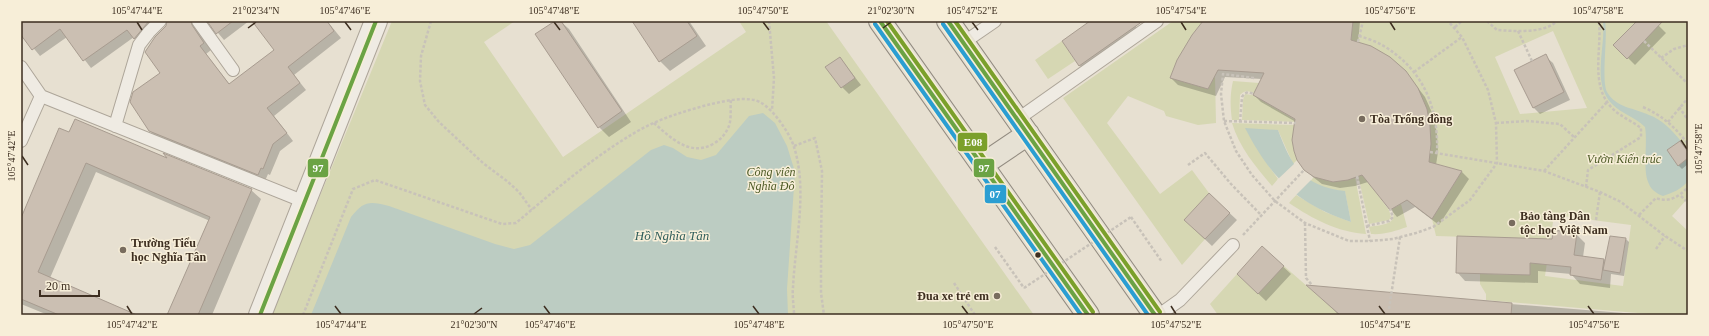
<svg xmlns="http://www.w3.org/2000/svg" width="1709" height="336" font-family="Georgia,serif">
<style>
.green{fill:#d6d7b3;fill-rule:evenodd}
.water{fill:#bcccc2}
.pier{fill:#e7e0d1}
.shadow{fill:#0003}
.building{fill:#cbbfb2;stroke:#a89c90}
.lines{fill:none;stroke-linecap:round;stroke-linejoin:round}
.service-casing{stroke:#ada599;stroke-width:14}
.tertiary-casing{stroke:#ada599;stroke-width:24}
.primary-casing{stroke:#928b80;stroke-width:24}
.path{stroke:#c8c2b9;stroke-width:2.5;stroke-dasharray:3 2;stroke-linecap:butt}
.service{stroke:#efebe3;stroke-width:12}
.tertiary{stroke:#efebe3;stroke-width:22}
.primary{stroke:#e6e1d4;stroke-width:22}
.path-bridge{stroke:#c8c2b9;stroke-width:2.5;stroke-dasharray:3 2;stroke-linecap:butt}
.bus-1-casing{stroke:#f7eed8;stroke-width:7}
.bus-2-casing{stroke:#f7eed8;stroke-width:7}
.bus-3-casing{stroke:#f7eed8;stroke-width:7}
.bus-1{stroke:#6ba344;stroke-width:4}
.bus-2{stroke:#2b9ed2;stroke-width:4}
.bus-3{stroke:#7ba02b;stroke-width:4}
.ticks{fill:none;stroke:#3d2e20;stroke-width:1.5}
.poi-dot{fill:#786c5e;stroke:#f7eed8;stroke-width:1.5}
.bus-dot{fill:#3d2e20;stroke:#f7eed8;stroke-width:1.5}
.labels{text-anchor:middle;stroke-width:3;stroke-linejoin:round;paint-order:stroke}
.poi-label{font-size:12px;font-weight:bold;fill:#3d2e20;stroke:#f7eed8;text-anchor:start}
.park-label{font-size:12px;font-style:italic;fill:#4d5a26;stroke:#f7eed8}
.water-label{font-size:13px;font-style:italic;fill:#2f5d5a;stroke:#f7eed8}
.line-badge{stroke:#f7eed8;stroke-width:1.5}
.badge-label{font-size:11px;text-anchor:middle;font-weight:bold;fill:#fff}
.neatline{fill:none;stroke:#3d2e20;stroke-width:1.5}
.ticks-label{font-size:10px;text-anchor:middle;fill:#3d2e20}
</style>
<rect width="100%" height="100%" fill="#e7e0d1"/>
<path class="green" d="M392 21H515L484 42 563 157 746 32 739 21H826L1034 315H271Z
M1173 21H1203C1189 39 1178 57 1170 78L1208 89 1215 76 1216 123 1198 125 1166 116 1164 111 1128 96 1107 123 1160 194 1192 170 1209 193 1184 220 1205 239 1182 265 1063 98Z
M1353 21H1688V198L1672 216 1688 231V315H1661L1486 300V294L1480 284V274L1530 275 1531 239 1436 236 1432 219 1462 171 1429 162C1433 133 1430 104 1412 80 1410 77 1408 73 1405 70 1390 59 1367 50 1351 41ZM1553 31 1587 108 1520 114 1495 57ZM1554 215 1631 225 1623 286 1545 276Z
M1062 41 1075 61 1048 79 1035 60Z
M1233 81 1259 83 1254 93C1248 91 1245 90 1240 95L1239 120H1232C1230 106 1230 94 1233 81Z
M1245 94 1253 95 1297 121V122L1242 120 1243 100Z
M1232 123 1296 125C1293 138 1292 147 1297 160L1293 164 1278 130 1268 165 1278 179 1272 186C1256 167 1239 147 1232 123Z
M1361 173 1389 210 1391 217 1389 220 1369 224 1358 175Z
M1314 177 1333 182 1355 177 1366 234C1337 232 1313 219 1289 203L1296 195 1325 212 1351 222 1345 192 1321 187 1310 181Z
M1401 204 1407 227C1395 231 1384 235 1371 234L1369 227C1381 225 1399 225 1392 209Z
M1284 266 1340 315H1218L1210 304 1237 274 1258 294Z"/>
<path class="water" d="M1603 21H1605C1608 38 1601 79 1607 92 1616 108 1635 108 1649 115 1661 119 1672 130 1680 140 1682 144 1687 149 1688 153 1690 161 1688 172 1688 181 1682 189 1672 193 1663 196 1658 194 1651 190 1649 184 1642 171 1648 143 1645 127 1635 117 1622 114 1612 104 1591 82 1606 48 1603 21Z
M763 113 775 123 787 146 795 172 787 289 788 315H311L351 217C364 201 369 201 389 206L495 244 514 249 530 245 651 150 664 145 673 148 687 157 701 160 716 155 749 116Z
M1245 128 1278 130C1292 167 1303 186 1345 191L1351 222C1297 204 1271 178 1245 128Z"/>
<path class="pier" d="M1295 163 1312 179 1294 197 1277 180Z"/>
<path class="shadow" d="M21 21H159L142 45 134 37 91 68 67 37 40 56 21 33Z
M174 21H249L224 40 208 21 200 22 197 29 211 50 206 54 230 85 276 50 253 21H327L341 38 294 75 306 90 274 116 293 141 280 151 270 175 268 174 265 181 157 138 150 131 162 73 146 52 147 49 164 29Z
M557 21H560L569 29 631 122 609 137 599 127Z
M633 21H689L706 46 670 71 660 61Z
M1092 21H1132L1144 37 1089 75 1080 66Z
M1205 21H1360L1358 44 1405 71 1425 97 1434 117 1437 134 1438 152 1436 165 1462 172 1469 179 1439 225 1415 207 1397 217 1368 182 1355 186 1340 188 1322 184 1313 177 1305 169 1296 122 1261 102 1254 95 1262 79 1225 77 1216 96 1178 85 1171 78Z
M1639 21H1654L1666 33 1635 65 1615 45Z
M1545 56 1553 63 1570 100 1540 114 1533 107Z
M840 58 861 85 849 94 842 87Z
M60 130 169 160 251 190 261 199 212 315H168L210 221 96 172 50 278 135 315H48L21 304V220Z
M1680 142 1688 152V164L1682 169 1678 165Z
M1209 194 1237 220 1212 246 1192 227Z
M1576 234 1585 243 1583 257 1604 259 1606 262 1626 239 1629 242 1624 276 1611 274 1610 288 1580 284 1571 274 1538 271V283L1465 281 1457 272Z
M1263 248 1291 274 1266 301 1245 281Z
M1317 294 1436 298 1648 315H1339Z"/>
<path class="building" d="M21 21H149L134 39 127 30 83 61 60 29 32 50 21 35Z
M167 21H191L192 25 204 43 200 46 229 84 274 50 252 21H327L334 31 288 67 300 83 267 108 287 133 273 144 263 169 261 168 258 175 149 131 130 102 133 92 160 73 145 52 155 37 166 26Z
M207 21H233L216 34Z
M555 21H561L622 111 598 128 535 34Z
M632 21H687L697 36 659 62Z
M1090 21H1143L1079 66 1062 41Z
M1203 21H1353L1351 40 1371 46 1390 57 1406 71 1418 88 1427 109 1430 126 1431 144 1429 162 1462 171 1432 219 1407 200 1390 210 1362 175 1348 180 1333 182 1314 177 1304 170 1297 160 1294 151 1292 140 1295 119 1253 95 1264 73 1218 70 1208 89 1170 78 1177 60 1192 35Z
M1637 21H1663L1627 59 1613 45Z
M1546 54 1564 92 1533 108 1514 70Z
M840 57 855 78 841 88 825 67Z
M75 119 167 158 163 153 252 189 198 315H167L210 217 86 163 38 272 137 315H59L21 299V218L59 128 69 132Z
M1680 141 1688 152V158L1678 166 1667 150Z
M1209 193 1230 213 1205 239 1184 220Z
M1553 230 1577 233 1574 255 1604 259 1601 280 1570 275 1571 267 1530 263V275L1456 273 1457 236 1552 239Z
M1610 236 1626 238 1620 273 1603 270Z
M1262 246 1284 266 1258 294 1237 274Z
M1306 285 1512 303 1511 315H1340Z"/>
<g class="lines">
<defs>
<path id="service" d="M198 21 233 70
M963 43 995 21
M21 67 41 96 305 202
M1018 119 1157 21
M115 126 139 45 149 32 160 21
M21 141 41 96
M1159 315 1180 300 1233 245"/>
<path id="tertiary" d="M260 315 376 21"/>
<path id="primary" d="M880 21 1088 315
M948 21 1155 315
M982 165 1028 134"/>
</defs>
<use href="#service" class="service-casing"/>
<use href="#tertiary" class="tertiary-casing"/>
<use href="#primary" class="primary-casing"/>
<path class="path" d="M431 21 421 56 420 81 425 105 439 122 483 163 507 181 519 192 532 210
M769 21 774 78 772 110
M1487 21 1497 30C1514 31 1544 34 1557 21
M1455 27 1462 21
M1518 31 1532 61
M1359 36C1366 38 1375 41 1382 45 1423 69 1439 107 1437 154
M1644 41 1688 84
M1358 42 1363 21
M1661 58 1674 49 1688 45
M1414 72 1462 37
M1254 78 1223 74 1221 94 1224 121 1236 151 1252 175 1275 201 1305 223 1349 241H1370L1393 239 1416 233 1433 227 1470 200 1497 163 1496 123 1488 90 1462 37 1448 21
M1643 107C1663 116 1675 127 1688 144
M1679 107 1688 120
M1224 121 1296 123
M1240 122 1242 97 1244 94 1248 92 1254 94
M1668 122 1688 98
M654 123C671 138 690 157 713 144 720 140 725 135 728 128 732 121 730 108 731 100
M1496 123 1527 121 1560 124 1575 138
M794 146 815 138 822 171 821 244V293L824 315
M1430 152 1544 171 1600 192 1621 202 1665 236 1688 251
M1188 165 1205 153 1231 184 1261 215
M1544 171 1607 102
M1357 176 1370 241
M1586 187 1588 170 1641 137V128C1632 121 1619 116 1611 107 1590 84 1602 49 1599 21
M1681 196 1686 201
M1639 215 1656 198C1669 203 1679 197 1688 187
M1131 217 1162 262
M1596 220 1600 192
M1305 223 1306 278 1312 285
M1367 226 1389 221 1393 217 1390 209
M1243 235 1304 170
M995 247 1024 288
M1656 249 1665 236
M954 283 975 315
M1389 309 1400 237
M910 314 911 315
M303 315 353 189 375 180 502 224 516 223C554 191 593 157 636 132 658 119 682 112 707 105 721 102 739 97 754 100 769 102 790 133 794 147 808 190 795 243 793 288 792 297 794 306 794 315"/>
<use href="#service" class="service"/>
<use href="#tertiary" class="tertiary"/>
<use href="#primary" class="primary"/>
<path class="path-bridge" d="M1024 288 1131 217"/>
<defs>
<path id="bus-1" d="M880 21 1088 315
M948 21 1155 315
M260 315 376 21"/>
<path id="bus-2" d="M875 24 1081 315
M943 24 1148 315"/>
<path id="bus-3" d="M887 21 1093 312
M955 21 1160 312"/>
</defs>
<use href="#bus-1" class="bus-1-casing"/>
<use href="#bus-2" class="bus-2-casing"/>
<use href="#bus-3" class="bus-3-casing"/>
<use href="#bus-1" class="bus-1"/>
<use href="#bus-2" class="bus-2"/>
<use href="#bus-3" class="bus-3"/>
</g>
<path class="ticks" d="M137 22 142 30M345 22 351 30M554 22 560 30M763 22 769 30M972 22 978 30M1181 22 1186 30M1390 22 1395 30M1598 22 1604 30M248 28 256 22M883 28 891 22M1681 140 1687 149M22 156 28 165M127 306 132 314M335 306 341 314M544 306 550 314M753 306 759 314M962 306 968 314M1171 306 1176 314M1379 306 1385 314M1588 306 1594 314M474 314 482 308"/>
<g class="poi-dot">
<circle cx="1362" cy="119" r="4"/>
<circle cx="1512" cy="223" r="4"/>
<circle cx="123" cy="250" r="4"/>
<circle cx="997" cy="296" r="4"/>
</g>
<circle class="bus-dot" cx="1038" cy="255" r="3.5"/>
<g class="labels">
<g class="poi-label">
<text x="1370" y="123">Tòa Trống đồng</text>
<text x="1520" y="220">Bảo tàng Dân<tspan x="1520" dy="14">tộc học Việt Nam</tspan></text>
<text x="131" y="247">Trường Tiểu<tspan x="131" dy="14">học Nghĩa Tân</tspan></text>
<text x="989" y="300" text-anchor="end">Đua xe trẻ em</text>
</g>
<g class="park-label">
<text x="1624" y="163">Vườn Kiến trúc</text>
<text x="771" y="176">Công viên<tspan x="771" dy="14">Nghĩa Đô</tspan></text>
</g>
<g class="water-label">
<text x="672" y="240">Hồ Nghĩa Tân</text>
</g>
</g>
<g class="line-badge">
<rect x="957" y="132" width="31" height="20" rx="4" fill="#7ba02b"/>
<rect x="307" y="158" width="22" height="20" rx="4" fill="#6ba344"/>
<rect x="973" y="158" width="22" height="20" rx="4" fill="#6ba344"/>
<rect x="984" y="184" width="23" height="20" rx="4" fill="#2b9ed2"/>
</g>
<g class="badge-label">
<text x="973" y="146">E08</text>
<text x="318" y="172">97</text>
<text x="984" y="172">97</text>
<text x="995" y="198">07</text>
</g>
<rect width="1709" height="336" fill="none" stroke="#f7eed8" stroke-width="44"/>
<path d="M40 290v6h59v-6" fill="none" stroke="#3d2e20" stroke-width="2"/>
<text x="46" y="290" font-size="12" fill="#3d2e20" stroke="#f7eed8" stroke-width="3" paint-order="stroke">20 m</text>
<rect x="22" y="22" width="1665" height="292" class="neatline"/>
<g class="ticks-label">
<text x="137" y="14">105°47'44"E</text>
<text x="256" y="14">21°02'34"N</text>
<text x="345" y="14">105°47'46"E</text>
<text x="554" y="14">105°47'48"E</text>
<text x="763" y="14">105°47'50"E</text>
<text x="891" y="14">21°02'30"N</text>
<text x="972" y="14">105°47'52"E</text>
<text x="1181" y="14">105°47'54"E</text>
<text x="1390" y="14">105°47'56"E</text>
<text x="1598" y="14">105°47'58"E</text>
<text transform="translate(1698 149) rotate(-90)" y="4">105°47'58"E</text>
<text transform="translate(11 156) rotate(-90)" y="4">105°47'42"E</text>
<text x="132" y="328">105°47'42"E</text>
<text x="341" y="328">105°47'44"E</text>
<text x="474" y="328">21°02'30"N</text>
<text x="550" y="328">105°47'46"E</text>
<text x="759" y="328">105°47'48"E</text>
<text x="968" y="328">105°47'50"E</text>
<text x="1176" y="328">105°47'52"E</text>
<text x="1385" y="328">105°47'54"E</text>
<text x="1594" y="328">105°47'56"E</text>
</g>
</svg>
